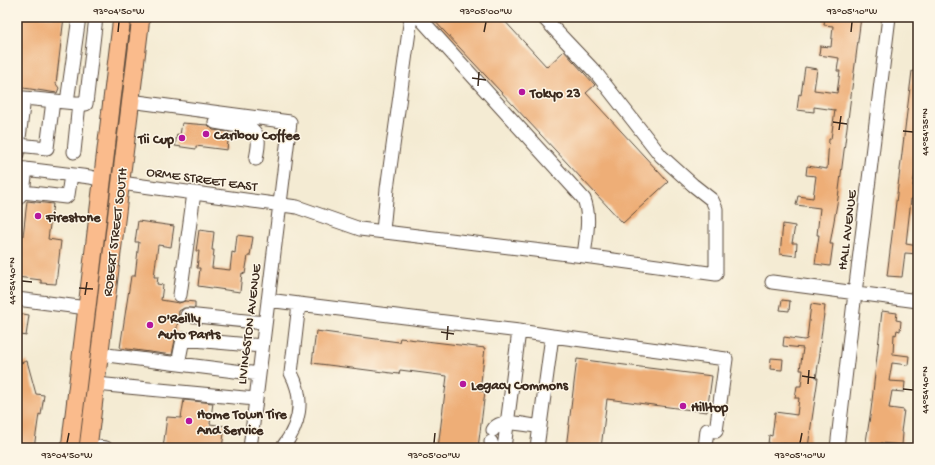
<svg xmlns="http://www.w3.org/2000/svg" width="935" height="465" font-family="'Gochi Hand',sans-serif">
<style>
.building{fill:#eeae77}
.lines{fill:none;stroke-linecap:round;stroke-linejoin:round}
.minor-casing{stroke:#574739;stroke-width:15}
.major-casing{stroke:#574739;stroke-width:19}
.minor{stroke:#fff;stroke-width:13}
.major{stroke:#fabb8c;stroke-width:17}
.ticks{fill:none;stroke:#3b2a1e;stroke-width:1.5}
.poi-dot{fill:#b5179e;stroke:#fcf5e5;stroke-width:1.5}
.labels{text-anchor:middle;stroke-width:3;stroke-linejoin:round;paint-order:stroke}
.poi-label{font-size:14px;font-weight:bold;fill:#3b2a1e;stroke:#fcf5e5;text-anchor:start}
.street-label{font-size:14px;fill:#3b2a1e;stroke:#fcf5e5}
.neatline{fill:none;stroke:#3b2a1e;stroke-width:1.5}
.ticks-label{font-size:10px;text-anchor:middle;fill:#3b2a1e}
</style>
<rect width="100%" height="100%" fill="#fcf5e5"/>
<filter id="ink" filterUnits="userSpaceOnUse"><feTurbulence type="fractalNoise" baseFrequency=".025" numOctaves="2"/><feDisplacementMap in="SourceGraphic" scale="8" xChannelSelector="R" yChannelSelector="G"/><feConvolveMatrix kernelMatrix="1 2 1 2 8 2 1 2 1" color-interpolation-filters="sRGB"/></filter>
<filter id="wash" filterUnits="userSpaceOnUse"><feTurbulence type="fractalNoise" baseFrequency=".012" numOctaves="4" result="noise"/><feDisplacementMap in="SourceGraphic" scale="16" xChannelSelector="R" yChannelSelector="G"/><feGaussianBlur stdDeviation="0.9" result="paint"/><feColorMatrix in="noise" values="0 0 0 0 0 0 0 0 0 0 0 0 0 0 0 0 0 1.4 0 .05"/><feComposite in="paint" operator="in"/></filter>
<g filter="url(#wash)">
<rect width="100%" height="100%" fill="#f4ebd3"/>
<g id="blocks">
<path class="building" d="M17 17H64L56 84 59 88 57 93 17 87Z
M431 17H501L547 67 564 51 595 85 586 93 668 182 623 223Z
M825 17H861L838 198 830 244H833L830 266 815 264 819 235H817L820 208 796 205 798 196 813 198 816 176 806 175 807 166 827 169 829 139H831L835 110 814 107V112L797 110 799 94 801 95 805 67 817 69 814 90 837 93 840 71H837L839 58 819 55 820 46 831 47 833 26 824 25Z
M912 71H918V148L917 156 918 157V166H916L913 186 918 187 916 199H911L906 244 918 246V254L905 253 902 277 887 276Z
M182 123 208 125 213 130 229 132 227 150 196 146V149L175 146 177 134 180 135Z
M27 201 53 204 48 239 61 241 56 284 41 283V280L17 277 18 255H17V235L23 236Z
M138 221 174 226 171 247 158 245 154 277H158L157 284 163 285 161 300 179 303 185 301 195 302V308H184L179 311 176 335 172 355 120 348 131 276H135L139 242H135Z
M783 224 795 226 792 243H797L796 256 780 254Z
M199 230 214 232 212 250H214L212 268 230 270 232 252 235 253 237 235 253 237 250 256H248L245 274 242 273 240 292 198 286 200 268H197L199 251H196Z
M782 300 790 301 789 311 780 310Z
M811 304 825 306 819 353H820L816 378H818L808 447 779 443 778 446 768 444 769 435 772 436 775 412 797 415 799 398H795L797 386H801L803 370H800L803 348 783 346 784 337 804 340 807 339Z
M882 311 897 313 896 320 901 321 900 331 897 330 896 335 894 334 893 354 909 356 908 365 892 363 889 381 905 382 904 392 892 391 889 408 904 410 901 432 903 433 902 445 881 443V448H865L871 410Z
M17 313 29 315 26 336 17 334Z
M316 331 399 342 400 338 485 348 480 391 485 392 478 448H438L447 376 400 370 399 374 312 363Z
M771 358 783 359 782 370 770 369Z
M577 359 712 376 707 412 607 399 601 448H566Z
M27 361 36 394 44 395 41 415 39 414 34 448 17 446V426L19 412H17L19 385 17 379V364Z
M184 400 213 403 210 424 225 426 222 448H163L167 417 181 418Z"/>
</g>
</g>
<g filter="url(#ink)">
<use href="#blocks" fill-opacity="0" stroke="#574739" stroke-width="1"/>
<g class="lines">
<defs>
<path id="minor" d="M419 17 584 199C591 217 586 237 584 256
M130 101 290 122 250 448
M67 102 79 17
M215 122 250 128C262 136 258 147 256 159
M18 145 47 148 53 101
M74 152 79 103
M17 154 24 98 86 104 96 17
M17 168 90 177 102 180
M121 183 297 207 360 229 584 256 716 274V209L712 200 693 185 661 156 596 73 543 17
M23 192 66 197 68 195 71 175
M17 199 23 192 26 169
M383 231 387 189 411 17
M772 282 918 301
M180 295 194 193
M17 299 87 308
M268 300 299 304
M187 315 265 323
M552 336 726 359 716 431 707 430 705 448
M99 354 259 374
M178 364 183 339 262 346
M96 384 255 399
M493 430C500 417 527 425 540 427
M491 442 493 448
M89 446 106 448
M282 448C300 425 305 399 291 373L299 304 519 331
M504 448 519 331 552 336 537 448
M837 448 855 293 889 17"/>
<path id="major" d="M70 448 122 17
M88 448 141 17"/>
</defs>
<use href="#minor" class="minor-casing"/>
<use href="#major" class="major-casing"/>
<use href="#minor" class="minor"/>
<use href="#major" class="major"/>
</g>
</g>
<path class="ticks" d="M118 32 119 22M484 32 486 22M851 32 852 22M472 78 486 80M478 86 479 72M833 122 847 124M839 130 841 116M903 131 913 132M22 281 32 282M79 288 93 289M85 295 87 282M441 332 454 334M447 340 448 326M802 376 815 378M808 384 809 370M903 389 913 390M67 443 69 433M434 443 435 433M800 443 802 433"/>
<g class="poi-dot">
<circle cx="522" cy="92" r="4"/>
<circle cx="206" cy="134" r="4"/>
<circle cx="182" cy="138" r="4"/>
<circle cx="38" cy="216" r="4"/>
<circle cx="150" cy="325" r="4"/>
<circle cx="463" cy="384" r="4"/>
<circle cx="683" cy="406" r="4"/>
<circle cx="189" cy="421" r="4"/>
</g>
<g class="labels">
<g class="poi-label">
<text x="530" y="97">Tokyo 23</text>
<text x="214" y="139">Caribou Coffee</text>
<text x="174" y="143" text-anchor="end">Tii Cup</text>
<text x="46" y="221">Firestone</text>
<text x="158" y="322">O'Reilly<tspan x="158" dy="16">Auto Parts</tspan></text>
<text x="471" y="389">Legacy Commons</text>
<text x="691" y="411">Hilltop</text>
<text x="197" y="418">Home Town Tire<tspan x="197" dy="16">And Service</tspan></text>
</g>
<g class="street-label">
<text transform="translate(202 178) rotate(8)" y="5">ORME STREET EAST</text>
<text transform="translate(846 230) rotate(-83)" y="5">HALL AVENUE</text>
<text transform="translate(114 232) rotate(-83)" y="5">ROBERT STREET SOUTH</text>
<text transform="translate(248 324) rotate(-83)" y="5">LIVINGSTON AVENUE</text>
</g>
</g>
<rect width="935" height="465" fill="none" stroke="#fcf5e5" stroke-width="44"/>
<rect x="22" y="22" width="891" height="421" class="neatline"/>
<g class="ticks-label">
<text x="119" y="14">93°04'50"W</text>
<text x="486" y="14">93°05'00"W</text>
<text x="852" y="14">93°05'10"W</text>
<text transform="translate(924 132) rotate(-90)" y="4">44°54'35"N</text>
<text transform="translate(11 281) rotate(-90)" y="4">44°54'40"N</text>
<text transform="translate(924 390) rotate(-90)" y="4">44°54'40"N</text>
<text x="67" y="458">93°04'50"W</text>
<text x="434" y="458">93°05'00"W</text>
<text x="800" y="458">93°05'10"W</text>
</g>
</svg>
